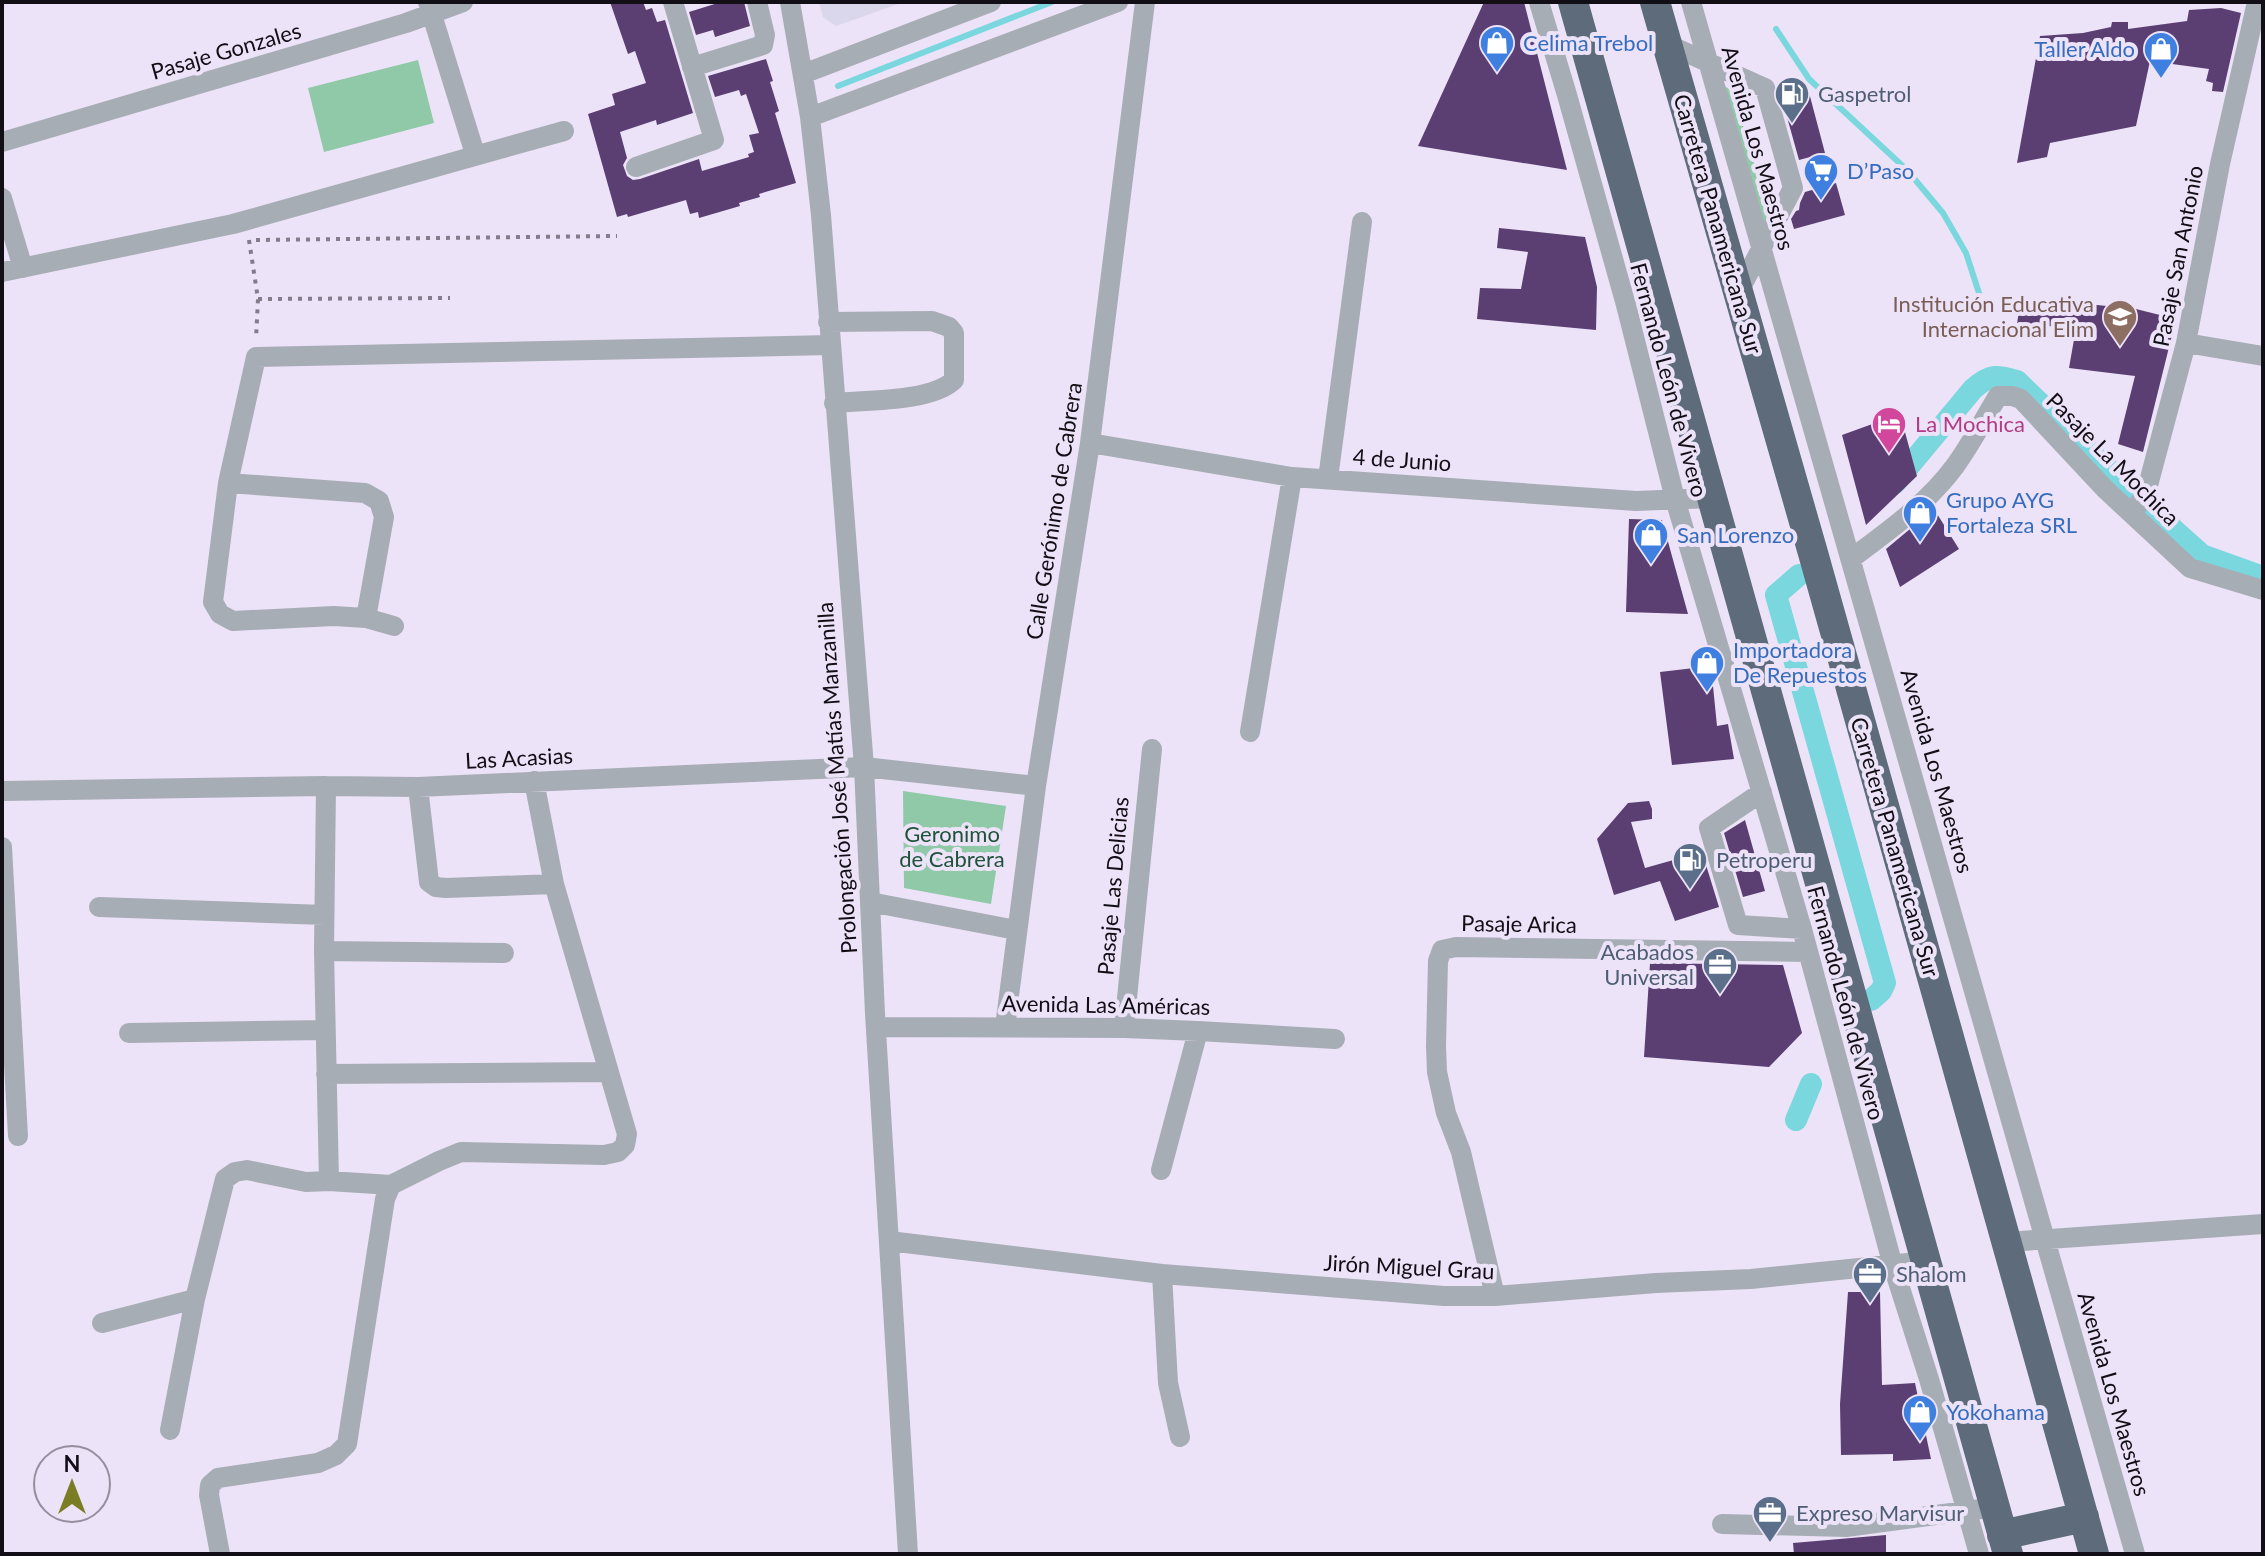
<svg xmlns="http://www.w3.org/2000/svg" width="2265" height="1556" font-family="Lato,sans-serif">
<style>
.education{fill:#dad7ed}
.green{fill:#90c9a8}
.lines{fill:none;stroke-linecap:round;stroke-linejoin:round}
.stream{stroke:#7ad7de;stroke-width:6}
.canal{stroke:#7ad7de;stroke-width:22}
.building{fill:#5b3f73}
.path{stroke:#837c8b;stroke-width:4;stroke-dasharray:4 6;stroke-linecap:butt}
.minor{stroke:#a7adb5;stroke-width:20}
.highway{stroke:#5d6b7b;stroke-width:30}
.labels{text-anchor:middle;stroke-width:8;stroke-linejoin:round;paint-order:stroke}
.shop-label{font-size:22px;fill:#366cbe;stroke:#ede3f8;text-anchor:start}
.street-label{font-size:22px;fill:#110e15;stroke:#ede3f8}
.service-label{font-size:22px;fill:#4e5e75;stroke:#ede3f8;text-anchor:start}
.education-label{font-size:22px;fill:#785e54;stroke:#ede3f8;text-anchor:end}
.hotel-label{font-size:22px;fill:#b23c85;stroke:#ede3f8;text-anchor:start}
.park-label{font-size:22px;fill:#1f5339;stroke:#ede3f8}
</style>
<rect width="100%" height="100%" fill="#ede3f8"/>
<path class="education" d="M819 2H904L836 26 823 17Z"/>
<path class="green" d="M418 60 434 123 324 152 308 88Z
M1723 86 1733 90 1770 217 1763 228Z
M903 791 1006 806 991 904 904 888Z"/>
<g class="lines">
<path class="stream" d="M1776 29 1809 79 1907 170 1943 213 1966 253 1979 293
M838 86 1052 2"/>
<path class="canal" d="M1895 483 1973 389C1990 374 1996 375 2017 381L2106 467 2134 489
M2149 502 2174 530 2202 555 2263 577
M1799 575 1776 595 1885 983 1881 991 1871 1000
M1796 1120 1811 1084"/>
</g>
<path class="building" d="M610 2H643L646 10 652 8 657 22 665 20 693 113 657 125 656 120 620 132 627 158 623 165 627 176 633 180 640 179 699 159 702 171 749 157 748 154 754 152 749 135 759 133 746 94 741 96 739 90 715 97 708 76 766 59 773 81 770 82 779 111 775 113 796 183 759 194 760 197 739 203 740 206 699 218 698 212 690 214 686 200 628 217 627 214 617 217 588 114 615 105 612 94 646 83 635 51 628 54Z
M721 2H744L750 26 715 37 713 30 696 35 689 12Z
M1484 2H1524L1567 170 1418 146Z
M2221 8 2241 13 2223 92 2212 91 2213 83 2206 81 2209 69 2150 61 2136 126 2050 143 2047 157 2017 163 2040 36 2083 33 2111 27 2112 22H2128V29L2187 21 2189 10Z
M1807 85 1825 153 1799 160 1780 92Z
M1836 183 1845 215 1794 229 1791 219 1796 211 1799 210 1800 203 1805 192Z
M1499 228 1585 237 1597 287 1596 330 1477 319 1480 288 1521 289 1528 252 1497 248Z
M2021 297 2136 309 2176 319 2143 452 2118 444 2135 376 2069 368 2076 328 2017 324Z
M1900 414 1917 476 1866 525 1842 435Z
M1934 509 1959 549 1900 587 1886 549Z
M1629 519 1662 520 1688 614 1626 612Z
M1711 666 1717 726 1728 724 1734 759 1672 765 1660 672Z
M1649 801 1652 809V819L1631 822 1645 868 1702 852 1719 907 1675 921 1660 881 1614 895 1597 839 1628 803Z
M1745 820 1765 891 1743 897 1724 833Z
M1650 963 1783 965 1802 1033 1769 1067 1644 1057Z
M1848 1292H1880L1882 1385 1915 1383 1931 1459 1893 1461V1454L1841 1455 1840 1404Z
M1886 1535V1554H1794L1793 1543Z"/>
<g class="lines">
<path class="path" d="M249 240 258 299 256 339
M256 240 617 236
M258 299 450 298"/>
<path class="minor" d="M428 2 475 154
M790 2 810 117 821 215 864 767 875 1014 908 1554
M1539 2 1567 95 1626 305 1675 499 1802 929 1893 1266 1929 1379 1979 1554
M1691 2 2135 1554
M1667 44 1765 88 1793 188 1738 293
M692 67 763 45 765 35 757 2
M803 74 991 2
M810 117 1118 2
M2 142 406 23 463 2
M636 167 714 140 673 2
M2 198 23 268
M2 272 233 224 564 131
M828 322 932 321 949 327 954 333V380C932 402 866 400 834 403
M2186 343 2263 356
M1090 443 1292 477 1636 501 1712 498
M1328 479 1362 222
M228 483 365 493 379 501 384 517 366 618
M2132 514 2146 493 2186 343 2220 164 2257 2
M1851 559C1888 531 1927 504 1955 466 1971 444 1984 419 1998 396H2012L2021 399 2105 489 2190 568 2263 590
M394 626 366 618 334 616 233 621 220 614 213 602 228 483 256 357 830 345
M1250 732 1292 477
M326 786 324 951 329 1181
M418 787 429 882 436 887 446 888 554 884
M2 791 326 786 418 787 864 767 1036 786
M1762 792 1709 828 1738 925 1802 929
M2 847 18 1136
M870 902 1016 930
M99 907 324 915
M324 951 504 953
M876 1027 1124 1028 1198 1031 1335 1039
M1005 1027 1036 786 1090 443 1145 2
M1124 1028 1152 749
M129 1033 325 1030
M326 1074 608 1072
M1161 1170 1198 1031
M889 1241 1162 1274 1444 1296H1495L1656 1283 1751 1279 1927 1261
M2007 1242 2263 1224
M1162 1274 1168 1383 1180 1437
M1495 1296 1461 1152 1446 1113 1437 1072 1436 1046 1438 961 1442 950 1456 947 1808 952
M102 1323 195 1299 225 1179 235 1172 247 1170 306 1182 329 1181 391 1185
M170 1430 195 1299
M1722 1524 1846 1527 1981 1509
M220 1554 209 1495 210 1485 218 1478 318 1463 336 1455 347 1444 385 1199 391 1185 439 1161 461 1152 604 1155 618 1152 625 1145 627 1134 554 884 534 781"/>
<path class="highway" d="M1573 2 2008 1554
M1655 2 1813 553 2094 1554
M2002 1535 2084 1517"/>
</g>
<defs>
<symbol id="shop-pin" viewBox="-11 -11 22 30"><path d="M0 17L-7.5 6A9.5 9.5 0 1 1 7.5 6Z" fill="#3f7fe0" stroke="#ede3f8"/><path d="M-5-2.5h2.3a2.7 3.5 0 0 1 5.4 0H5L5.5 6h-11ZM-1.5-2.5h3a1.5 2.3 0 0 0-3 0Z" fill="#fff"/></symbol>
<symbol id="fuel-pin" viewBox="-11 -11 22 30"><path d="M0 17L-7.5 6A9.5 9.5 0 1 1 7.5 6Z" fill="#5c6f8a" stroke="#ede3f8"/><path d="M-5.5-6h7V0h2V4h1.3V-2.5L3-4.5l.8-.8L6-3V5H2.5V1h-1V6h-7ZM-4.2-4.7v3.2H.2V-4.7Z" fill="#fff"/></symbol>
<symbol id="supermarket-pin" viewBox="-11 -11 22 30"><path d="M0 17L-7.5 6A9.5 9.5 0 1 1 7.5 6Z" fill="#3f7fe0" stroke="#ede3f8"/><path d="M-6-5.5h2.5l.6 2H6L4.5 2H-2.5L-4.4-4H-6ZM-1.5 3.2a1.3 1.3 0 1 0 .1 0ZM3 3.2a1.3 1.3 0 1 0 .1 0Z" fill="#fff"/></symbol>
<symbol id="school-pin" viewBox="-11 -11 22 30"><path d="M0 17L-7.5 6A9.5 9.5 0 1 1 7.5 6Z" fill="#8d6e63" stroke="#ede3f8"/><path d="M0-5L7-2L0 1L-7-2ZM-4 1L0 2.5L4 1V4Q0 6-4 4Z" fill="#fff"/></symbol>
<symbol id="hotel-pin" viewBox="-11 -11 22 30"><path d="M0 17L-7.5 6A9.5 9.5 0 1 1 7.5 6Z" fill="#d1479c" stroke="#ede3f8"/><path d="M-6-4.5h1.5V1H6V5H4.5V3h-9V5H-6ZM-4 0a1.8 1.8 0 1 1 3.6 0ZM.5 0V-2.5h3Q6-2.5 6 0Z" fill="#fff"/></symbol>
<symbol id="office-pin" viewBox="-11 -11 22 30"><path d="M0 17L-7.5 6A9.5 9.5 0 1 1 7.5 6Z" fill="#5c6f8a" stroke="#ede3f8"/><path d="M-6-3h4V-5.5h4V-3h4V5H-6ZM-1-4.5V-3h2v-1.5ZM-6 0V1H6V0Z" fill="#fff"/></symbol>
</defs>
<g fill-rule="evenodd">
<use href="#shop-pin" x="1477" y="23" width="40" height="54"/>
<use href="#shop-pin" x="2141" y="29" width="40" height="54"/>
<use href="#fuel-pin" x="1772" y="74" width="40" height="54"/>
<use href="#supermarket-pin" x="1801" y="151" width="40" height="54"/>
<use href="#school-pin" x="2100" y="297" width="40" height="54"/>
<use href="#hotel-pin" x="1869" y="404" width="40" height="54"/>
<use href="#shop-pin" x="1900" y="493" width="40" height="54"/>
<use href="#shop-pin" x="1631" y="515" width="40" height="54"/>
<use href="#shop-pin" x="1687" y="643" width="40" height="54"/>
<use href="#fuel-pin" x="1670" y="840" width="40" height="54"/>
<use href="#office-pin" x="1700" y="945" width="40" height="54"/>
<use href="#office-pin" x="1850" y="1254" width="40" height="54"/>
<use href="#shop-pin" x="1900" y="1392" width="40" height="54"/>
<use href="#office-pin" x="1750" y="1493" width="40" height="54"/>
</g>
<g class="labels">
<g class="shop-label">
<text x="1523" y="51">Celima Trebol</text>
<text x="2135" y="57" text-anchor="end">Taller Aldo</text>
<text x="1847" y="179">D’Paso</text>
<text x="1946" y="508">Grupo AYG<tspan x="1946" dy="25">Fortaleza SRL</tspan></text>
<text x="1677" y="543">San Lorenzo</text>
<text x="1733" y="658">Importadora<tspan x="1733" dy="25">De Repuestos</tspan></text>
<text x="1946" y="1420">Yokohama</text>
</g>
<g class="street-label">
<text transform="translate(226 51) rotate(-16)" y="8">Pasaje Gonzales</text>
<text transform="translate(1758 148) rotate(74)" y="8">Avenida Los Maestros</text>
<text transform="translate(1718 224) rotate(74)" y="8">Carretera Panamericana Sur</text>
<text transform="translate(2178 256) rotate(-79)" y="8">Pasaje San Antonio</text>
<text transform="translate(1669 380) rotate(75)" y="8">Fernando León de Vivero</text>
<text transform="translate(2113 459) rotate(45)" y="8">Pasaje La Mochica</text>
<text transform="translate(1402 460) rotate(4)" y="8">4 de Junio</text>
<text transform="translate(1054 511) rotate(-81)" y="8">Calle Gerónimo de Cabrera</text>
<text transform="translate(519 758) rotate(-3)" y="8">Las Acasias</text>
<text transform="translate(1937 771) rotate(74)" y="8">Avenida Los Maestros</text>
<text transform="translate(837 778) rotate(-94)" y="8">Prolongación José Matías Manzanilla</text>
<text transform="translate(1895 847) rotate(74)" y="8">Carretera Panamericana Sur</text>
<text transform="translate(1113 886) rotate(-85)" y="8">Pasaje Las Delicias</text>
<text transform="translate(1519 924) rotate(1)" y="8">Pasaje Arica</text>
<text transform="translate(1846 1003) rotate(75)" y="8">Fernando León de Vivero</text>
<text transform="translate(1106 1005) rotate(1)" y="8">Avenida Las Américas</text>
<text transform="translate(1409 1267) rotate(3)" y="8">Jirón Miguel Grau</text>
<text transform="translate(2114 1394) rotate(74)" y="8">Avenida Los Maestros</text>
</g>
<g class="service-label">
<text x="1818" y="102">Gaspetrol</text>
<text x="1716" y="868">Petroperu</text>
<text x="1694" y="960" text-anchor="end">Acabados<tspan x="1694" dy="25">Universal</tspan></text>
<text x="1896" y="1282">Shalom</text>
<text x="1796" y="1521">Expreso Marvisur</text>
</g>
<g class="education-label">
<text x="2094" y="312">Institución Educativa<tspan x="2094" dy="25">Internacional Elim</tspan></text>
</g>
<g class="hotel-label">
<text x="1915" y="432">La Mochica</text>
</g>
<g class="park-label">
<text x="952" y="842">Geronimo<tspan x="952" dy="25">de Cabrera</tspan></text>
</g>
</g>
<rect width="2265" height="1556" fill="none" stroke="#110e15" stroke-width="8"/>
<g transform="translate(72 1484)"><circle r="38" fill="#ede3f8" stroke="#958e9d" stroke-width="2"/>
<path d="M0-6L14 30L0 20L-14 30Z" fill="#7b7d25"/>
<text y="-12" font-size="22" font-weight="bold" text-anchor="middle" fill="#110e15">N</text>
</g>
</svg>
